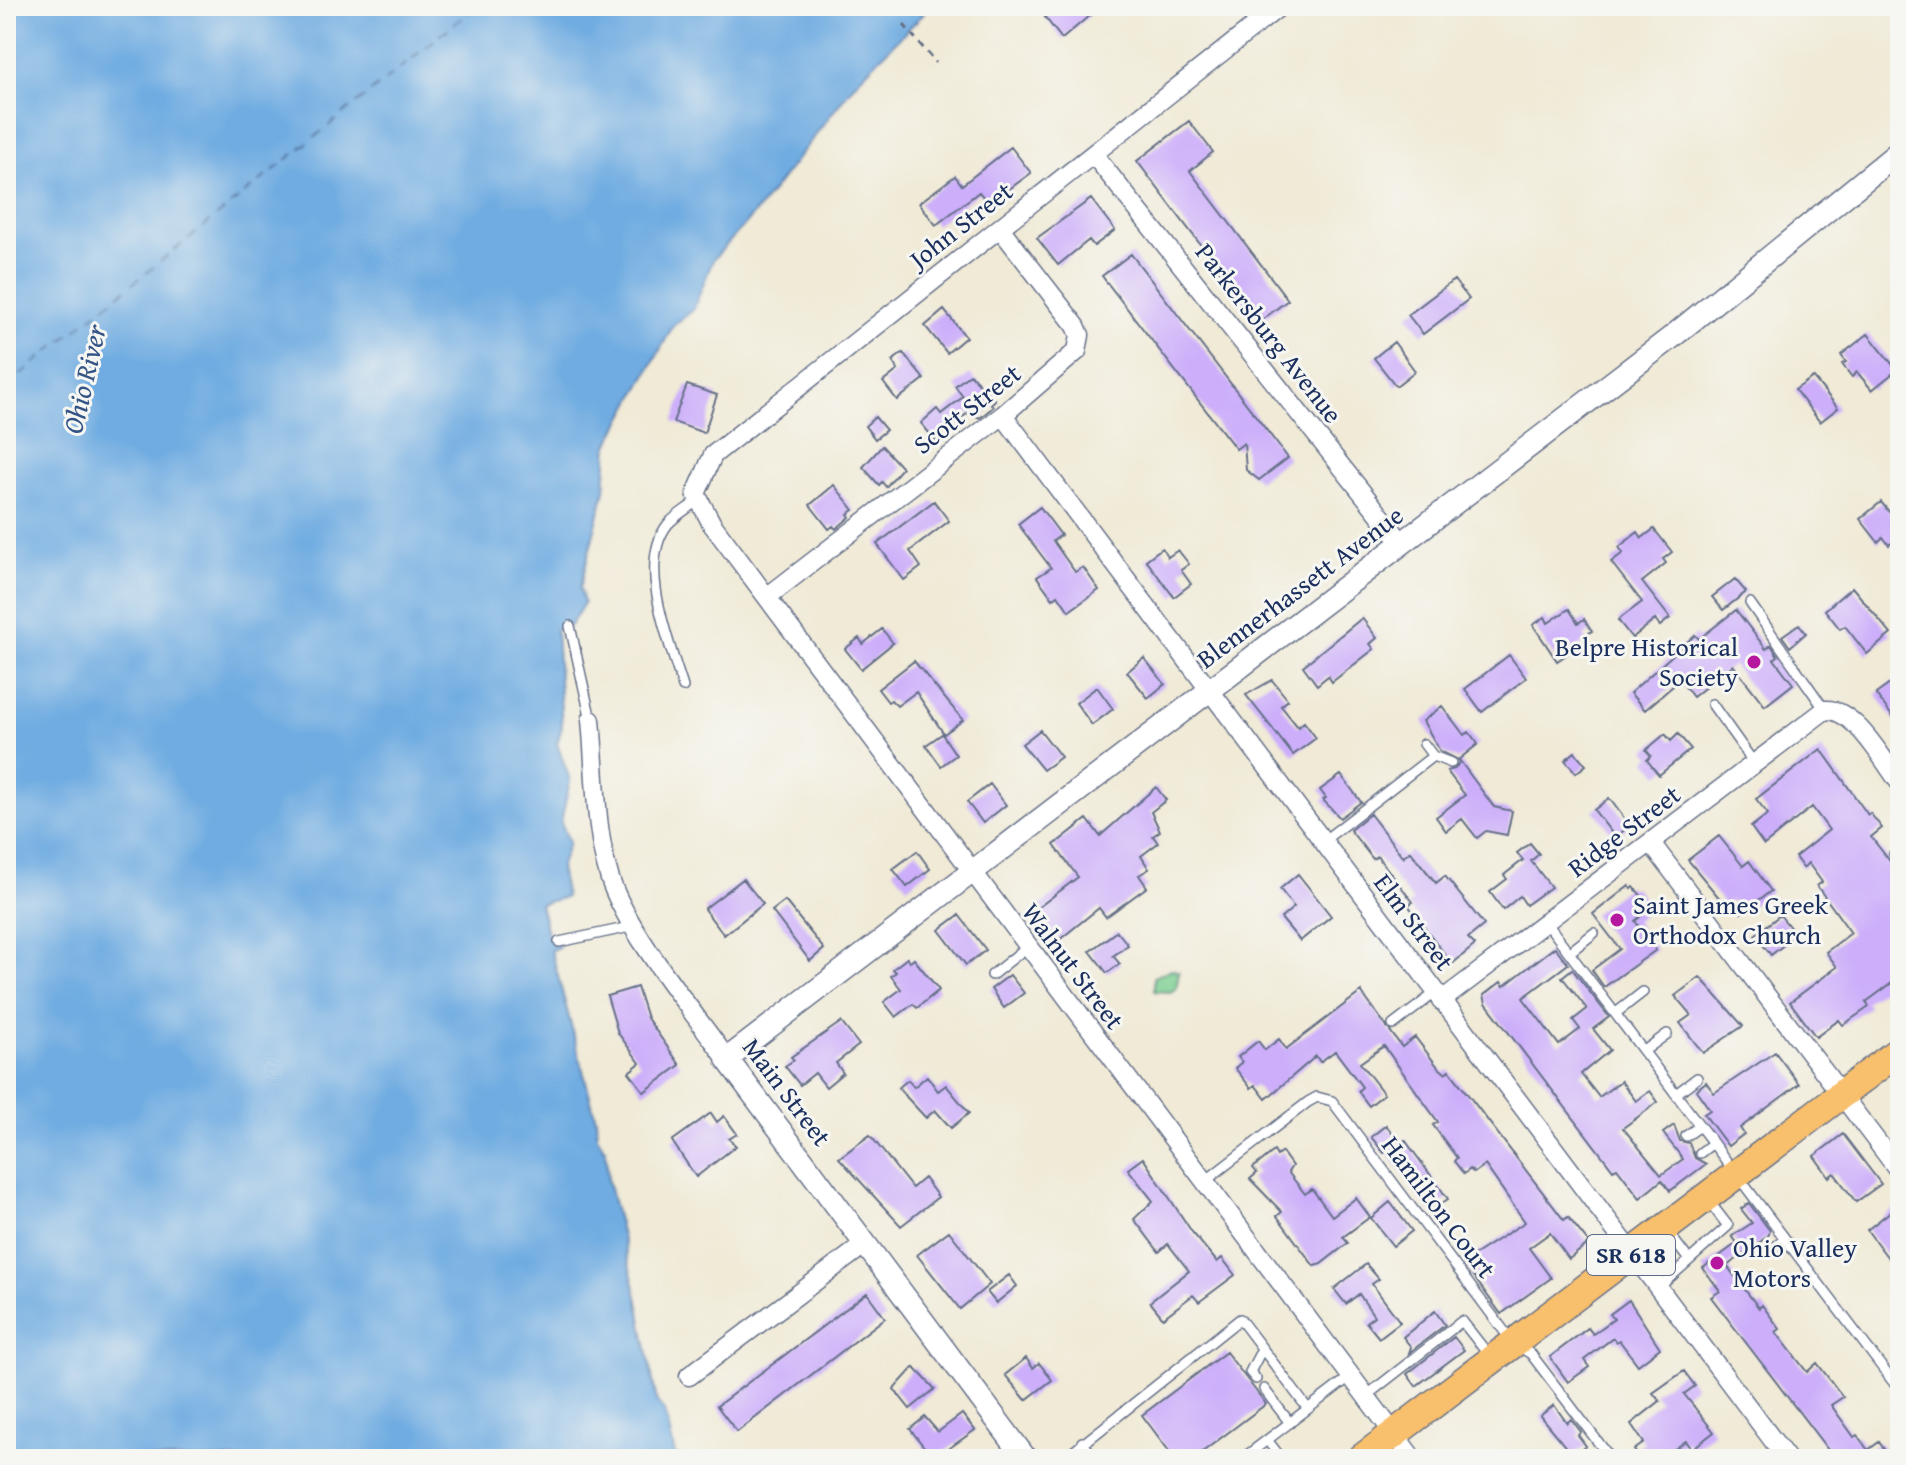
<svg xmlns="http://www.w3.org/2000/svg" width="1906" height="1465" font-family="'Gentium Book Plus',serif">
<style>
.green{fill:#7bce90;stroke:#4b7e77;stroke-width:2}
.water{fill:#6face1;stroke:#456ea0;stroke-width:2}
.lines{fill:none;stroke-linecap:round;stroke-linejoin:round}
.ferry{stroke:#345485;stroke-width:2;stroke-dasharray:10 8;stroke-linecap:butt}
.building{fill:#ccaefa}
.service-casing{stroke:#667088;stroke-width:12}
.minor-casing{stroke:#667088;stroke-width:21}
.tertiary-casing{stroke:#667088;stroke-width:25}
.primary-casing{stroke:#667088;stroke-width:31}
.path{stroke:#667088;stroke-width:3;stroke-dasharray:6 6;stroke-linecap:butt}
.service{stroke:#fff;stroke-width:9}
.minor{stroke:#fff;stroke-width:18}
.tertiary{stroke:#fff;stroke-width:22}
.primary{stroke:#f8bf6c;stroke-width:28}
.poi-dot{fill:#b5179e;stroke:#f6f6f2;stroke-width:3}
.labels{text-anchor:middle;stroke-width:6;stroke-linejoin:round;paint-order:stroke}
.shield{fill:#f6f6f2;stroke:#5d6b8a;stroke-width:2}
.shield-label{font-size:24px;font-weight:bold;fill:#1b2f5e}
.street-label{font-size:26px;fill:#1b2f5e;stroke:#f6f6f2}
.poi-label{font-size:26px;fill:#1b2f5e;stroke:#f6f6f2;text-anchor:start}
.water-label{font-size:28px;font-style:italic;fill:#345485;stroke:#f6f6f2}
</style>
<rect width="100%" height="100%" fill="#f6f6f2"/>
<filter id="ink" filterUnits="userSpaceOnUse"><feTurbulence type="fractalNoise" baseFrequency=".0125" numOctaves="2"/><feDisplacementMap in="SourceGraphic" scale="16" xChannelSelector="R" yChannelSelector="G"/><feConvolveMatrix kernelMatrix="1 2 1 2 8 2 1 2 1" color-interpolation-filters="sRGB"/></filter>
<filter id="wash" filterUnits="userSpaceOnUse"><feTurbulence type="fractalNoise" baseFrequency=".006" numOctaves="4" result="noise"/><feDisplacementMap in="SourceGraphic" scale="32" xChannelSelector="R" yChannelSelector="G"/><feGaussianBlur stdDeviation="1.8" result="paint"/><feColorMatrix in="noise" values="0 0 0 0 0 0 0 0 0 0 0 0 0 0 0 0 0 1.4 0 .05"/><feComposite in="paint" operator="in"/></filter>
<g filter="url(#wash)">
<rect width="100%" height="100%" fill="#f0ead6"/>
<path class="green" d="M1171 969 1179 972 1176 989 1170 992 1154 991V977Z"/>
<path class="water" d="M6 6H931L856 82 760 207 713 260 693 310 673 326 608 445 605 490 580 588 584 603 570 626 556 630 562 727 557 744 570 780 561 822 569 842 560 868 566 897 540 904 548 937 558 936 559 947 551 950 596 1119 597 1136 606 1151 608 1181 637 1296 657 1402 665 1411 676 1459H6Z"/>
<g class="lines">
<path class="ferry" d="M6 386 477 6"/>
</g>
<g id="blocks">
<path class="building" d="M1050 6H1084L1090 15 1062 39 1041 12Z
M1189 121 1213 152 1190 171 1288 300 1259 322 1137 161Z
M1011 147 1031 173 989 204 979 192 936 225 919 203 955 176 962 185Z
M1091 199 1115 230 1094 246 1089 240 1058 265 1037 238Z
M1131 254 1288 458 1259 480 1246 470 1244 443 1236 449 1102 276Z
M1454 280 1469 299 1423 334 1408 315Z
M944 310 966 337 947 353 925 326Z
M1868 334 1897 370 1872 390 1857 372 1852 377 1842 364 1846 362 1841 355Z
M1394 342 1415 371 1396 386 1374 358Z
M903 353 924 379 897 400 883 382 898 370 892 361Z
M970 374 995 400 991 404 993 407 980 418 969 412 935 440 921 423 937 409 941 414 963 397 955 386Z
M1813 377 1838 408 1820 422 1795 390Z
M687 385 717 395 704 433 673 422Z
M875 417 886 430 875 439 865 426Z
M882 446 902 468 886 487 882 482 879 485 863 467Z
M834 485 854 510 848 514 850 517 836 529 833 526 829 529 810 505Z
M934 501 949 521 910 551 921 567 904 580 877 544Z
M1881 502 1900 525V536L1889 545 1883 537 1878 542 1860 519Z
M1040 507 1061 535 1053 541 1075 572 1083 567 1099 590 1069 611 1058 595 1053 599 1037 577 1051 568 1018 524Z
M1654 529 1672 552 1663 559 1666 563 1642 582 1670 618 1660 626 1655 620 1632 638 1618 620 1642 602 1611 562 1623 553 1619 547 1638 532 1642 538Z
M1162 548 1168 557 1178 550 1189 564 1181 570 1191 584 1174 597 1146 560Z
M1735 579 1746 592 1723 610 1712 597Z
M1852 587 1891 634 1867 654 1845 626 1840 629 1825 610Z
M1569 609 1578 623 1584 619 1592 631 1584 636 1587 641 1557 661 1533 625 1545 617 1548 623Z
M1736 610 1766 649 1771 645 1778 656 1774 659 1793 684 1765 706 1733 665 1693 697 1680 680 1645 710 1630 693 1695 635 1699 639Z
M1362 618 1377 638 1370 644 1374 649 1332 682 1328 676 1317 685 1303 666Z
M1799 624 1806 633 1790 647 1782 636Z
M882 629 893 643 861 669 845 649 859 638 863 644Z
M1509 655 1526 678 1482 712 1465 689Z
M1144 658 1165 684 1148 698 1127 672Z
M914 661 963 720 944 734 916 692 897 706 891 700 888 702 878 689Z
M1272 680 1288 700 1281 706 1298 727 1304 722 1316 738 1293 755 1246 695Z
M1894 681 1900 689V727L1876 694Z
M1097 687 1113 709 1092 725 1076 703Z
M1442 706 1464 735 1469 732 1478 744 1458 760 1440 751 1423 721Z
M1040 730 1061 757 1043 770 1022 744Z
M942 734 956 755 941 766 926 745Z
M1665 734 1671 741 1678 734 1691 749 1659 775 1647 760 1651 756 1646 750Z
M1821 749 1868 815 1870 813 1882 828 1871 837 1900 874V977L1866 1002 1869 1007 1843 1025 1839 1020 1816 1037 1790 1002 1837 967 1826 952 1851 933 1817 886 1822 882 1808 863 1803 868 1795 857 1829 830 1812 807 1764 845 1751 827 1768 814 1756 799Z
M1575 752 1586 765 1576 773 1565 760Z
M1460 761 1494 807 1512 811 1507 835 1486 831 1477 838 1462 819 1446 831 1436 817 1465 795 1447 771 1455 769Z
M1341 775 1361 802 1340 818 1323 800 1326 798 1320 790Z
M990 784 1006 805 983 823 967 802Z
M1156 787 1166 800 1151 812 1160 831 1153 836 1158 843 1141 856 1149 869 1139 875 1147 887 1106 917 1099 908 1059 940 1035 910 1078 877 1054 845 1087 819 1100 836Z
M1609 798 1630 826 1615 837 1594 810Z
M1370 814 1403 857 1410 851 1436 883 1445 876 1484 925 1468 938 1475 945 1452 964 1408 905 1413 902 1406 893 1377 856 1373 859 1350 830Z
M1719 836 1743 866 1749 861 1771 891 1741 913 1731 900 1725 905 1688 860Z
M1530 843 1539 854 1531 861 1551 887 1526 905 1520 896 1503 910 1490 892 1507 879 1504 875 1523 860 1517 853Z
M917 851 930 869 907 887 893 869Z
M1298 874 1331 916 1300 941 1281 918 1294 907 1280 889Z
M743 879 763 904 724 935 704 909Z
M1629 886 1631 889 1634 887 1648 904 1643 908 1646 912 1635 921 1656 950 1604 987 1592 970 1620 949 1593 914Z
M785 901 824 949 810 961 772 911Z
M959 915 986 950 966 965 939 930Z
M1780 915 1796 935 1771 955 1755 935Z
M1117 931 1128 945 1113 956 1120 964 1107 973 1090 951Z
M1555 947 1568 964 1523 998 1559 1045 1580 1029 1573 1020 1587 1009 1562 977 1572 969 1609 1017 1593 1029 1610 1050 1581 1074 1599 1097 1621 1081 1636 1101 1650 1091 1658 1102 1623 1128 1661 1175 1683 1159 1663 1133 1674 1125 1680 1141 1689 1143 1695 1158 1706 1164 1670 1191 1662 1180 1640 1198 1617 1168 1613 1170 1486 1003 1484 995 1501 982 1504 986Z
M907 958 910 962 914 959 939 990 917 1008 913 1004 896 1017 884 1002 901 989 891 976 896 972 893 969Z
M1010 975 1024 993 1004 1008 991 989Z
M1700 977 1743 1026 1703 1053 1680 1023 1691 1015 1675 996Z
M637 987 647 1018 680 1065 644 1092 629 1072 640 1063 618 1033 607 996Z
M1361 992 1402 1047 1415 1037 1438 1067 1445 1073 1449 1070 1564 1220 1568 1217 1589 1243 1569 1259 1550 1233 1529 1248 1551 1278 1501 1314 1463 1262 1525 1222 1485 1165 1474 1173 1470 1169 1464 1174 1454 1161 1457 1158 1433 1125 1438 1122 1384 1046 1360 1063 1384 1094 1369 1106 1358 1091 1362 1087 1335 1051 1320 1062 1316 1056 1266 1099 1255 1085 1251 1088 1235 1068 1242 1062 1238 1057 1258 1041 1265 1050 1279 1039 1286 1049Z
M841 1022 859 1045 836 1063 843 1073 826 1087 815 1073 800 1085 785 1066 794 1060 791 1057Z
M1775 1052 1799 1084 1740 1128 1744 1134 1728 1146 1704 1114 1710 1110 1696 1090 1706 1082 1714 1093Z
M927 1076 938 1091 946 1085 969 1113 951 1128 935 1110 926 1118 898 1088 908 1080 914 1087Z
M711 1113 717 1122 724 1116 737 1134 729 1139 736 1146 696 1177 672 1141Z
M1386 1125 1400 1143 1405 1140 1448 1199 1430 1211 1386 1151 1384 1153 1371 1137Z
M1843 1134 1881 1184 1856 1202 1834 1173 1829 1177 1814 1156Z
M870 1135 912 1188 924 1178 938 1197 901 1226 839 1158Z
M1274 1151 1277 1156 1282 1152 1292 1166 1288 1172 1305 1194 1312 1189 1332 1216 1356 1198 1370 1217 1343 1237 1348 1243 1321 1264 1314 1266 1277 1216 1282 1212 1250 1179 1257 1173 1253 1168Z
M1143 1158 1192 1232 1217 1262 1222 1258 1235 1275 1199 1302 1193 1295 1163 1318 1150 1302 1189 1271 1168 1244 1159 1252 1134 1219 1153 1201 1128 1169Z
M1390 1202 1412 1231 1393 1246 1371 1218Z
M1749 1203 1770 1231 1768 1236 1727 1266 1759 1308 1762 1305 1780 1329 1776 1332 1807 1372 1817 1363 1843 1397 1831 1405 1854 1437 1857 1435 1868 1450 1879 1442 1891 1459H1835L1711 1297 1720 1291 1703 1268 1737 1243 1732 1236 1752 1223 1741 1209Z
M1900 1204V1274L1867 1230Z
M949 1231 990 1284 960 1309 917 1255Z
M1366 1264 1379 1279 1372 1284 1400 1322 1379 1338 1366 1322 1374 1316 1359 1294 1346 1304 1334 1289Z
M1009 1275 1017 1286 996 1303 987 1292Z
M867 1293 885 1318 737 1432 717 1406Z
M1629 1300 1660 1348 1638 1365 1619 1340 1616 1342 1613 1338 1584 1360 1589 1367 1568 1382 1550 1357 1588 1328 1593 1334 1614 1319 1610 1314Z
M1435 1311 1445 1325 1409 1353 1411 1347 1403 1337Z
M1454 1337 1464 1350 1416 1386 1407 1374Z
M1226 1352 1266 1404 1193 1459H1175L1142 1415Z
M1026 1358 1033 1368 1039 1363 1052 1380 1026 1400 1005 1375Z
M914 1367 935 1389 910 1409 894 1389Z
M1684 1371 1695 1386 1684 1394 1714 1432 1692 1449 1686 1441 1661 1459H1640L1634 1450 1644 1443 1631 1424 1660 1401 1653 1393Z
M1554 1405 1567 1423 1571 1419 1581 1432 1578 1435 1586 1446 1572 1455 1540 1416Z
M962 1414 975 1430 934 1459H911L925 1448 910 1429 925 1417 938 1432Z"/>
</g>
</g>
<g filter="url(#ink)">
<use href="#blocks" fill-opacity="0" stroke="#667088" stroke-width="2"/>
<g class="lines">
<defs>
<path id="service" d="M1750 603 1825 710
M570 626 591 720
M683 687C670 644 636 564 668 524 676 515 689 508 698 500
M1712 704 1754 763
M1424 744 1433 756 1451 763
M1322 842 1433 756
M1894 854 1900 849
M1546 922 1900 1391
M559 942 635 926
M1570 952 1594 933
M992 975 1027 947
M1616 1013 1643 992
M1393 1025 1435 993
M1644 1051 1667 1034
M1676 1094 1697 1078
M1686 1136 1700 1126
M1700 1153 1713 1143
M1204 1182 1308 1102 1317 1097 1332 1101 1513 1343 1531 1354 1611 1459
M1667 1231 1689 1260
M1767 1253 1785 1239
M1658 1288 1728 1226 1708 1200
M1256 1379 1250 1372 1262 1349
M1264 1389 1290 1423
M1366 1396 1462 1321 1491 1358
M1267 1440 1282 1459
M1082 1442 1095 1459
M1064 1459 1240 1319 1308 1409
M1242 1459 1351 1376"/>
<path id="minor" d="M1280 6 713 455 696 494 712 524 1413 1459
M1094 155 1403 544
M1003 415 1787 1459
M767 597 1003 415 1077 351 1080 335 1076 326 1000 228
M591 720C596 772 594 829 610 879 628 933 692 1010 727 1059
M1651 843 1900 1172
M1441 1001 1825 710C1854 707 1884 762 1900 783
M689 1376 865 1244"/>
<path id="tertiary" d="M1026 1459 727 1059 1672 337 1900 151"/>
<path id="primary" d="M1361 1459 1900 1050"/>
</defs>
<use href="#service" class="service-casing"/>
<use href="#minor" class="minor-casing"/>
<use href="#tertiary" class="tertiary-casing"/>
<use href="#primary" class="primary-casing"/>
<path class="path" d="M904 25 936 63
M667 1456 688 1451"/>
<use href="#service" class="service"/>
<use href="#minor" class="minor"/>
<use href="#tertiary" class="tertiary"/>
<use href="#primary" class="primary"/>
</g>
</g>
<g class="poi-dot">
<circle cx="1754" cy="662" r="8"/>
<circle cx="1617" cy="920" r="8"/>
<circle cx="1717" cy="1263" r="8"/>
</g>
<g class="labels">
<rect class="shield" x="1587" y="1235" width="88" height="40" rx="6"/>
<g class="shield-label">
<text x="1631" y="1263">SR 618</text>
</g>
<g class="street-label">
<text transform="translate(961 225) rotate(-38)" y="9">John Street</text>
<text transform="translate(1269 333) rotate(52)" y="9">Parkersburg Avenue</text>
<text transform="translate(967 409) rotate(-38)" y="9">Scott Street</text>
<text transform="translate(1300 587) rotate(-37)" y="9">Blennerhassett Avenue</text>
<text transform="translate(1624 831) rotate(-37)" y="9">Ridge Street</text>
<text transform="translate(1414 922) rotate(53)" y="9">Elm Street</text>
<text transform="translate(1073 966) rotate(53)" y="9">Walnut Street</text>
<text transform="translate(787 1092) rotate(53)" y="9">Main Street</text>
<text transform="translate(1439 1207) rotate(53)" y="9">Hamilton Court</text>
</g>
<g class="poi-label">
<text x="1738" y="656" text-anchor="end">Belpre Historical<tspan x="1738" dy="30">Society</tspan></text>
<text x="1633" y="914">Saint James Greek<tspan x="1633" dy="30">Orthodox Church</tspan></text>
<text x="1733" y="1257">Ohio Valley<tspan x="1733" dy="30">Motors</tspan></text>
</g>
<g class="water-label">
<text transform="translate(84 379) rotate(-77)" y="10">Ohio River</text>
</g>
</g>
<rect width="1906" height="1465" fill="none" stroke="#f6f6f2" stroke-width="32"/>
</svg>
